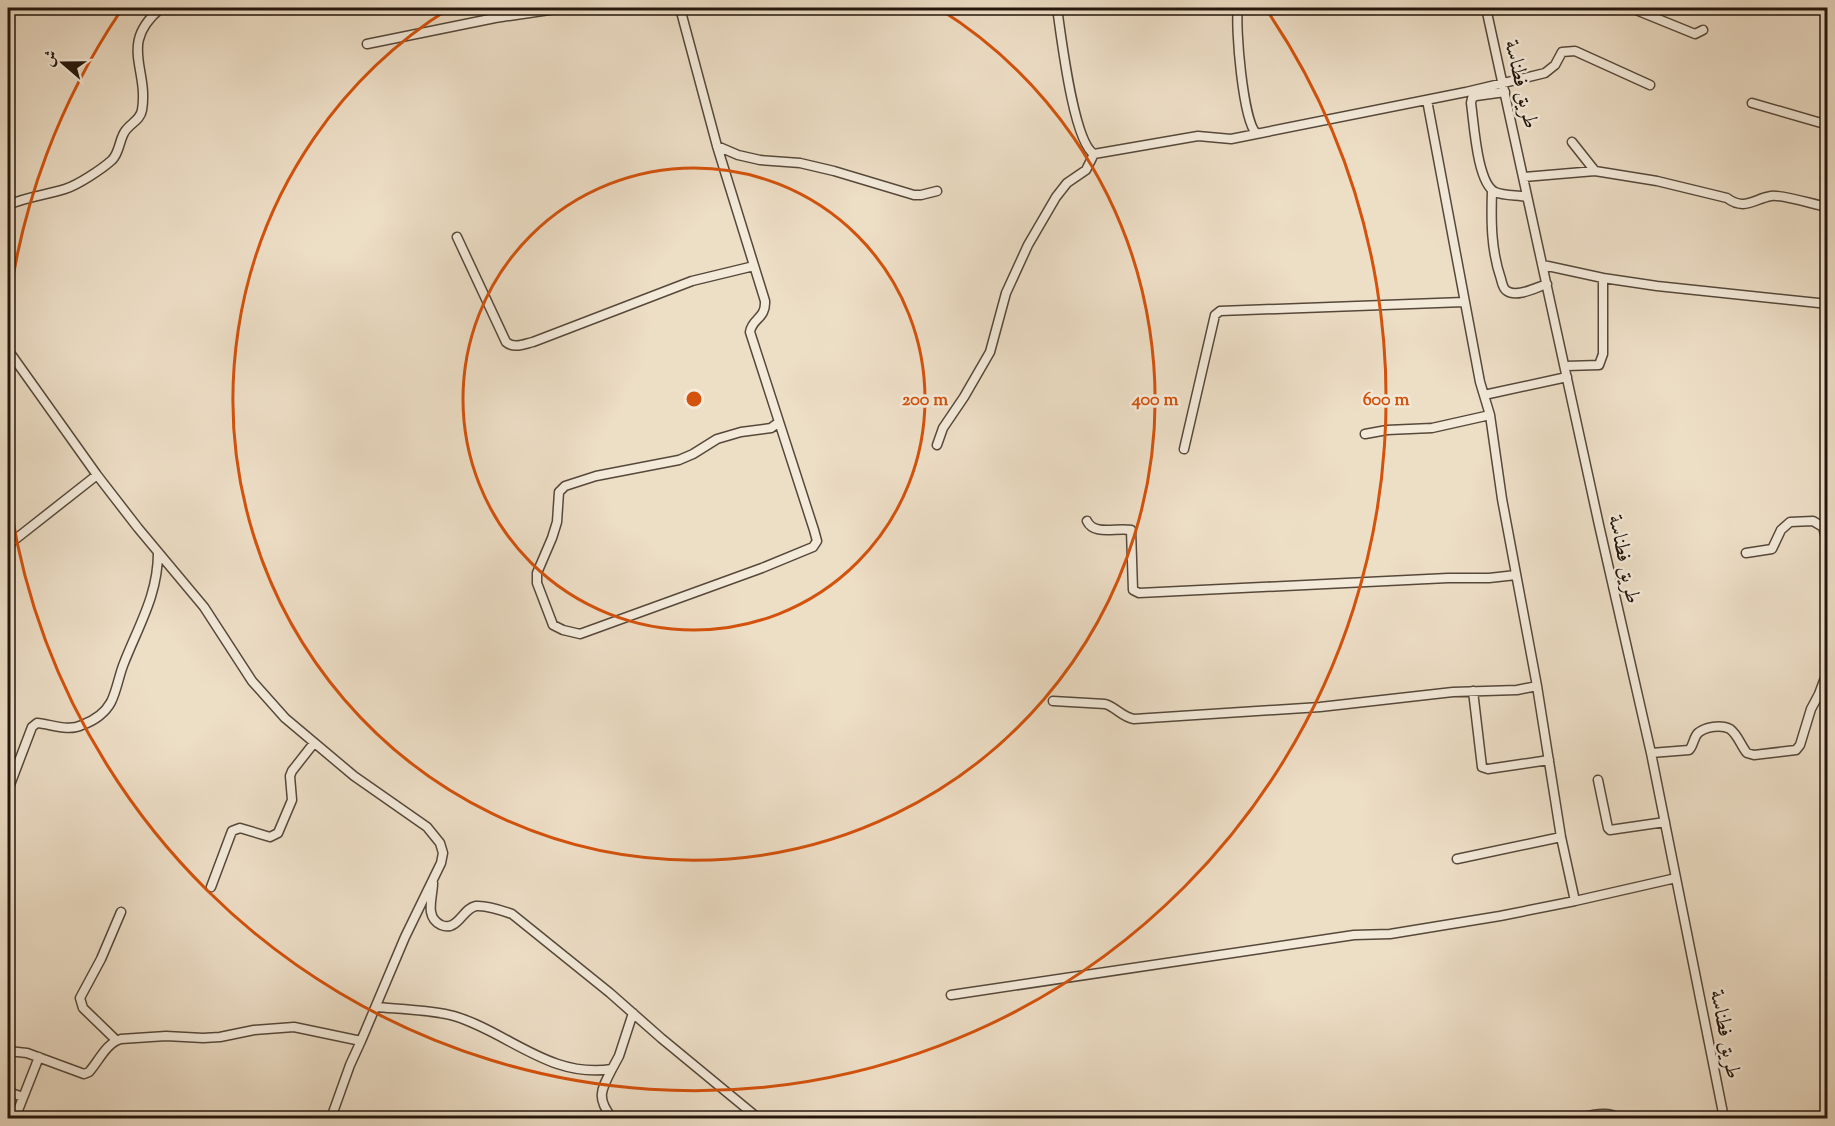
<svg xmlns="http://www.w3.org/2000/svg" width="1835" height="1126" font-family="'Sorts Mill Goudy',Amiri,serif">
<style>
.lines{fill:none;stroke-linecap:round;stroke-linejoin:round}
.street-casing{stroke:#56483a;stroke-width:11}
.street{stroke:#f3eada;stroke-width:8}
.ring{fill:none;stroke:#d4520c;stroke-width:3}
.labels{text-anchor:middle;stroke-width:5;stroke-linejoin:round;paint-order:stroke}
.street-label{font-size:21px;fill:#23160c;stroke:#f3eada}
.centre{fill:#d4520c;stroke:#f3eada;stroke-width:3}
.ring-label{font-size:18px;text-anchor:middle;font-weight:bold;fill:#d4520c;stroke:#f3eada;stroke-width:5;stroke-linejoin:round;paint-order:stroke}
</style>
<rect width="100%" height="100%" fill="#eddec6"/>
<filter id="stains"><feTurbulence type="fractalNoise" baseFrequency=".00333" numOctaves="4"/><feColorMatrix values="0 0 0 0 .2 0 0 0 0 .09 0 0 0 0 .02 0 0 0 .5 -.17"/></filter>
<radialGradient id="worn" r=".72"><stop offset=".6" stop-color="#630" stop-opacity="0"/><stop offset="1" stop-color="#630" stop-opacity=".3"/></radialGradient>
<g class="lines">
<defs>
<path id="street" d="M680 8 717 146 765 301C766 319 752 318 750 332L814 530 817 541 813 547 762 568 580 634 563 630 553 625 537 583V573L552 538 557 522 559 492 565 486 596 476 679 460 693 454 717 439 741 432 771 428 779 422
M1057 8C1061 34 1073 141 1094 154L1198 136 1231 139 1466 92 1545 73 1555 65 1562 52 1575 51 1650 85
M1238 8C1235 27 1243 120 1256 133
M1486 8 1599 525 1651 753 1724 1118
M1631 8 1695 34 1703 30
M367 44 495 18 563 8
M1505 92 1476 96 1472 98 1471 103C1474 123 1477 183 1495 192 1504 196 1518 195 1527 197
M1427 100 1480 382 1490 415 1502 499 1537 686 1561 837 1575 901
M1752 103 1828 125
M1572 142 1595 171
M717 146 738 155 760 160 800 163 834 171 914 195H921L937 191
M1524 177 1595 171 1657 181 1727 198C1744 211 1754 199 1771 196 1782 194 1815 205 1828 207
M1492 191C1491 221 1491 250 1501 279 1502 283 1503 289 1507 291 1517 298 1537 287 1547 284
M8 205C26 197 46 195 65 189 78 185 102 169 112 160 119 153 119 143 123 135 127 124 140 122 142 110 149 68 118 44 161 8
M457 237 506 342C514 349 524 344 533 342L692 281 754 266
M1543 265 1603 278 1657 286 1828 304
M8 350 97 475 138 528 204 607 252 681 285 718 354 776 427 827 440 843 443 853 441 863 405 937 361 1041 294 1027 254 1030 220 1037 203 1038 166 1036 121 1039C106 1043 99 1061 89 1072L84 1074 27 1053 8 1051
M1566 366 1599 365 1603 354V278
M1484 395 1567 377
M1365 434 1387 430 1432 428 1490 415
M937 445 943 428 964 397 990 352 1006 293 1028 245 1056 197 1067 183 1086 170 1094 154
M1184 449 1215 315 1220 311 1464 302
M1087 521C1094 536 1117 527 1131 530L1133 590 1139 593 1448 578H1489L1516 575
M8 545 97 475
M1746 553 1772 549 1781 530 1790 522 1813 521 1823 527 1828 545
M1473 691 1482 767 1488 769 1549 760
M1053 701 1105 704C1116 707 1122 717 1134 719L1320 707 1453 692 1517 690 1537 686
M1651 753 1689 750C1694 745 1693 738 1698 733 1705 727 1721 724 1730 729 1738 735 1741 746 1747 753L1754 755 1796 750 1800 745 1811 709 1819 694 1828 670
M1598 780 1608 828 1610 830 1665 822
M8 790 32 727 37 723C51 724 68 732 82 725 93 721 105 713 111 702 117 690 119 675 124 663 139 625 158 594 158 553
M1457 859 1561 837
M433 883C433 897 424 917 441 925 446 927 450 927 454 924 462 919 466 908 476 906 487 905 501 910 512 914L610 993 661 1038 758 1118
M211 887 232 831 240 828 270 837 278 833 292 800 290 776 292 771 314 743
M951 995 1354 935 1390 934 1500 916 1575 901 1676 878
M376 1007C398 1009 434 1010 454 1016 508 1032 550 1079 612 1069L619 1056 633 1013
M116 1040 83 1008 80 998 101 959 121 912
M8 1092 23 1097
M15 1118 39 1057
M331 1118 350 1065 361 1041
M612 1118C596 1098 601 1090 612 1069
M1581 1118C1591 1115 1609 1111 1618 1118"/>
</defs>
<use href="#street" class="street-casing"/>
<use href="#street" class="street"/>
</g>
<g class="ring">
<circle cx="694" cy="399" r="231"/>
<path d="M938 8A461 461 0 1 1 450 8"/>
<path d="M8 309A692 692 0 0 1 120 12M1268 12A692 692 0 1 1 8 489"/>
</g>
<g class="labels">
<g class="street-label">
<text transform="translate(1522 84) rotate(77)" y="7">طريق فطناسة</text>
<text transform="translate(1625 559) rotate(78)" y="7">طريق فطناسة</text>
<text transform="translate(1726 1034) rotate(79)" y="7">طريق فطناسة</text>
</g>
</g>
<circle cx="694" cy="399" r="9" class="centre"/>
<g class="ring-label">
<text x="925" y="405">200 m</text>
<text x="1155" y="405">400 m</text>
<text x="1386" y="405">600 m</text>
</g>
<rect width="1835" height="1126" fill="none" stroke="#eddec6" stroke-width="30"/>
<rect x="9" y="9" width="1817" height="1108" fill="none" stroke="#23160c" stroke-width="3"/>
<rect x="15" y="15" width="1805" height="1096" fill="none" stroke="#23160c" stroke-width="1.5"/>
<g transform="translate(63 63) rotate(290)" stroke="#f3eada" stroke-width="4.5" paint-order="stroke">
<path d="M0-4.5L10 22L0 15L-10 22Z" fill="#23160c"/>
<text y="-9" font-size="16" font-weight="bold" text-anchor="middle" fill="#23160c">ش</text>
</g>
<rect width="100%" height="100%" filter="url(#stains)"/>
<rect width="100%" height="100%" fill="url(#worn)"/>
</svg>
